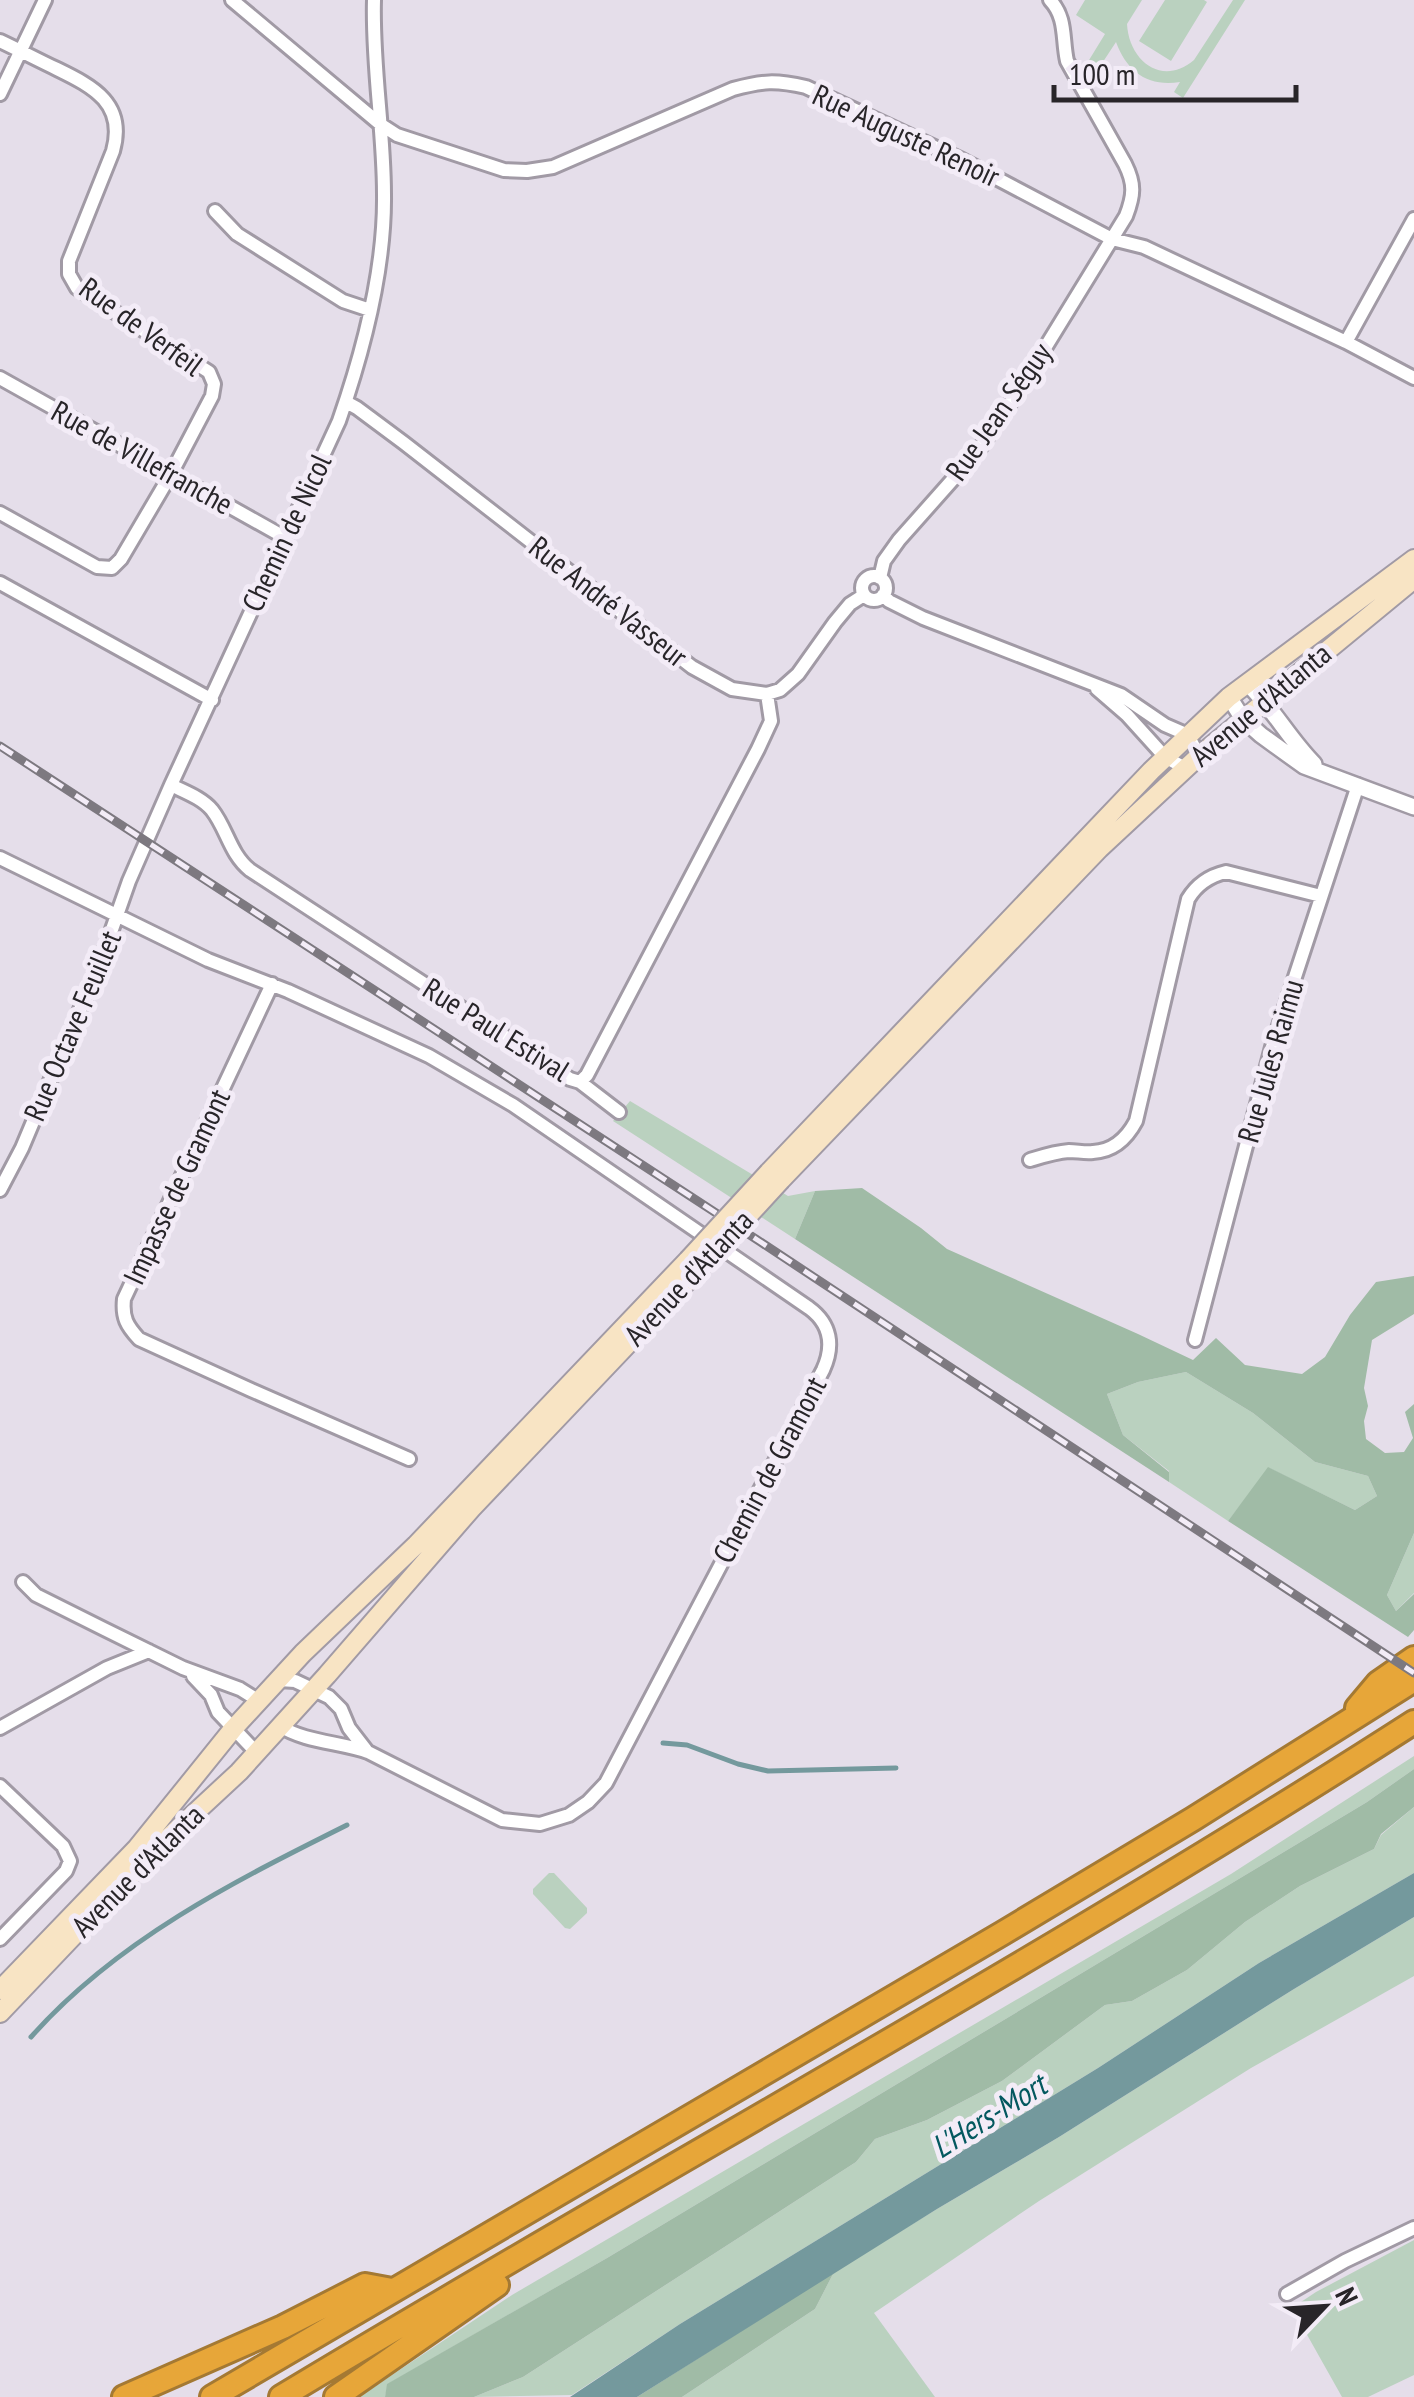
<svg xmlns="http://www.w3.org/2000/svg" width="1414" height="2397" font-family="'PT Sans Narrow',sans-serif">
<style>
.green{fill:#bad1bf}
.forest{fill:#a0bba6}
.water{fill:#74999d}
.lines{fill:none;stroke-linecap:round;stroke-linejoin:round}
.stream{stroke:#74999d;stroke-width:5}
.minor-casing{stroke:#a19aa5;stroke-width:18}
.tertiary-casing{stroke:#a19aa5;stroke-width:20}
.secondary-casing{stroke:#a19aa5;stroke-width:22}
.motorway-casing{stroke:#a47933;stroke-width:28}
.minor{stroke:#fff;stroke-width:12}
.tertiary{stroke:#fff;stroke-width:15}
.secondary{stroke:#f8e4c4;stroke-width:18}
.motorway{stroke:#e7a639;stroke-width:22}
.rail-casing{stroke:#7d7980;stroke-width:9}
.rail{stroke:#f3ecf7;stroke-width:5;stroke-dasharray:15;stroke-linecap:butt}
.secondary-bridge-casing{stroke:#a19aa5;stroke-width:22;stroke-linecap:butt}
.secondary-bridge{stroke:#f8e4c4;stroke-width:18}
.labels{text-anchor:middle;stroke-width:10;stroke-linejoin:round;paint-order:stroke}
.street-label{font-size:30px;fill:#282529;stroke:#f3ecf7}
.water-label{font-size:32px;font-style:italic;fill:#03585f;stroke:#f3ecf7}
</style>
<rect width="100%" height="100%" fill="#e5deea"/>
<path class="green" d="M1085 0H1142L1127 24C1129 61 1162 87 1194 60L1233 0H1245L1183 98 1174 92 1180 82C1148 87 1127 72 1116 42L1097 71 1086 65 1105 34 1076 15Z
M1165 0H1204L1207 2 1171 61 1139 41Z
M630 1101 788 1196 815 1191 795 1239 613 1121Z
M1186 1372 1253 1413 1315 1462 1368 1476 1377 1496 1355 1510 1269 1468 1228 1521 1169 1482V1471L1123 1435 1107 1394 1138 1382Z
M1414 1533V1593L1396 1611 1387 1595Z
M1414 1756V1769L1367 1802 607 2258 388 2384 385 2397H359L512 2295 1231 1874Z
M1414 1807V1873L1259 1963 1098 2068 680 2324 572 2395 474 2397 523 2377 856 2162 875 2139 927 2120 1002 2081 1105 2005 1132 2001 1187 1970 1245 1922 1300 1886 1374 1849 1381 1835Z
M549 1873H554L587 1908V1913L570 1929 565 1928 533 1894V1889Z
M1414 1917V1976L1251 2068 1039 2201 874 2313 935 2397H682L815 2309 834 2272 937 2209 1059 2137 1294 1989Z
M1414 2240V2375L1368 2397H1342L1292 2308 1316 2292Z"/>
<path class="forest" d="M862 1188 921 1228 947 1249 1138 1334 1193 1360 1216 1338 1245 1365 1302 1374 1325 1357 1350 1315 1376 1282 1414 1276V1314L1372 1340 1364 1388 1368 1406 1364 1421 1366 1439 1385 1453 1404 1452 1413 1438 1405 1412 1414 1404V1533L1387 1595 1396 1611 1414 1594V1630L1408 1637 1228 1521 1268 1467 1355 1510 1377 1496 1368 1476 1315 1462 1253 1413 1186 1372 1138 1382 1107 1394 1123 1435 1169 1472V1482L795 1239 815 1191Z
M1414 1769V1807L1381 1834 1374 1849 1300 1886 1245 1922 1187 1970 1132 2001 1105 2005 1002 2081 927 2120 875 2139 856 2162 523 2377 474 2397H385L387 2384 607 2258 1367 1802Z
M834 2272 815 2309 682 2397H637Z"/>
<path class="water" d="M1414 1873V1917L1294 1989 1059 2137 937 2209 637 2397H570L680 2324 1098 2068 1259 1963Z"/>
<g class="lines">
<path class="stream" d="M663 1743 687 1745 738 1764 768 1771 896 1768
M31 2037C117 1940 233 1882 347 1825"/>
<defs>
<path id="minor" d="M232 0 380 124 397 135 504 170 527 171 553 167 733 89C763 81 775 80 806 87L962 160 1112 239 1144 247 1346 342 1414 378
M0 41C19 50 38 60 57 69 94 87 126 104 113 151L69 261V274L77 288 209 372 214 384 212 396 171 474 121 559 112 568 97 567 0 513
M0 94 45 0
M215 211 237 234 343 301 370 310
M1346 342 1414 219
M0 378 284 537
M346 402 357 408 404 443 692 667 732 689 767 694 780 690 798 674 835 622 850 604 864 595
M862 588a12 12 0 1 1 24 0a12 12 0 1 1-24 0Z
M880 578 884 561 899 540 978 451 1021 387 1126 216C1134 195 1135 184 1125 164L1067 61C1062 39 1067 18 1050 0
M0 583 212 700
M883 595 889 601 923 618 1121 695 1165 725 1188 735 1199 756
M1097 689 1127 715 1165 757 1185 768
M171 785C185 792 202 798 212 810 227 829 230 854 250 870L570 1079 580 1082 587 1075 758 749 771 721 767 694
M0 858 208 960 288 991 429 1056 513 1105 809 1308C831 1324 834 1346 823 1370L606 1783 588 1802 569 1815 540 1824 502 1820 368 1752C339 1742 305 1742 280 1726
M272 984 124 1299C122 1318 127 1326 139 1339L251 1390 409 1459
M580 1082 619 1112
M1030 1160C1043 1156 1055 1152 1069 1151 1077 1151 1085 1153 1093 1152 1113 1151 1127 1138 1136 1121L1188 899C1197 884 1209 876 1226 872L1321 896
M0 1190 22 1148 103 955 129 881 171 785 339 421C363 352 385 267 384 194 384 129 372 65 374 0
M1195 1340 1272 1047 1358 785
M23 1582 36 1595 104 1629 183 1668 240 1689 259 1701
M193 1676 211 1695 218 1712 257 1753
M279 1680 295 1681 329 1697 341 1709 349 1728 366 1750
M0 1728 107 1668 149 1651
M0 1786 63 1846 70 1861 66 1871 0 1939
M1287 2294 1345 2261 1414 2228"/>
<path id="tertiary" d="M1247 683C1273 708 1289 739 1314 764
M1229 697 1243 719 1261 735 1304 766 1414 807"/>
<path id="secondary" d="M769 1172 1151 771 1229 697 1414 559
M781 1180 1099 849 1199 756 1414 579
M0 1990 137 1848 233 1729 303 1653 416 1545 688 1260
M0 2013 156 1849 239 1772 327 1675 471 1509 700 1268"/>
<path id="motorway" d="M1357 1708 1378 1683 1414 1658
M124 2397 283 2327 365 2285 392 2290
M212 2397 1003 1933 1193 1819 1414 1680
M281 2397C657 2170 1044 1960 1414 1722
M336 2397 497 2285"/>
</defs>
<use href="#minor" class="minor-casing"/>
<use href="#tertiary" class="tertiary-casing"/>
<use href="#secondary" class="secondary-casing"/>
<use href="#motorway" class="motorway-casing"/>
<use href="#minor" class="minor"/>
<use href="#tertiary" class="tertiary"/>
<use href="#secondary" class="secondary"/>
<use href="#motorway" class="motorway"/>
<defs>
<path id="rail" d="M0 746 759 1241 1414 1673"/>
</defs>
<use href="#rail" class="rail-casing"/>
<use href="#rail" class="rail"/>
<defs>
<path id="secondary-bridge" d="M688 1260 769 1172
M700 1268 781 1180"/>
</defs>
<use href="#secondary-bridge" class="secondary-bridge-casing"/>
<use href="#secondary-bridge" class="secondary-bridge"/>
</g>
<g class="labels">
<g class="street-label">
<text transform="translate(906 136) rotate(25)" y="10">Rue Auguste Renoir</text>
<text transform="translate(141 327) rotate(36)" y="10">Rue de Verfeil</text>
<text transform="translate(999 412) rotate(-55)" y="10">Rue Jean Séguy</text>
<text transform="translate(142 458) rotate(29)" y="10">Rue de Villefranche</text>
<text transform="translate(287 533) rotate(-65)" y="10">Chemin de Nicol</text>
<text transform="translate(608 602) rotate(38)" y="10">Rue André Vasseur</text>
<text transform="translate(1261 705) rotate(-40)" y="10">Avenue d'Atlanta</text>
<text transform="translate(73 1026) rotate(-67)" y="10">Rue Octave Feuillet</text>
<text transform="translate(496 1030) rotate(32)" y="10">Rue Paul Estival</text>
<text transform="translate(1271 1061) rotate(-74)" y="10">Rue Jules Raimu</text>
<text transform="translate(177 1187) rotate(-65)" y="10">Impasse de Gramont</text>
<text transform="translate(689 1278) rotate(-47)" y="10">Avenue d'Atlanta</text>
<text transform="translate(770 1470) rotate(-62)" y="10">Chemin de Gramont</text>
<text transform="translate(138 1871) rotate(-45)" y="10">Avenue d'Atlanta</text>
</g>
<g class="water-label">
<text transform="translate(989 2116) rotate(-32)" y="11">L'Hers-Mort</text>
</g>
</g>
<g transform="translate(1324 2307) rotate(65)" stroke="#f3ecf7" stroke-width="8" paint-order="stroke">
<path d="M0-8L18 38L0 25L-18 38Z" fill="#282529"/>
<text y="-15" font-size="28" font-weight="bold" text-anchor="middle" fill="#282529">N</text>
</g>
<path d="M1054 85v15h242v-15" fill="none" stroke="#282529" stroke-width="5"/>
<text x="1069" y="85" font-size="30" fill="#282529" stroke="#f3ecf7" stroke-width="8" paint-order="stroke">100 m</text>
</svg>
